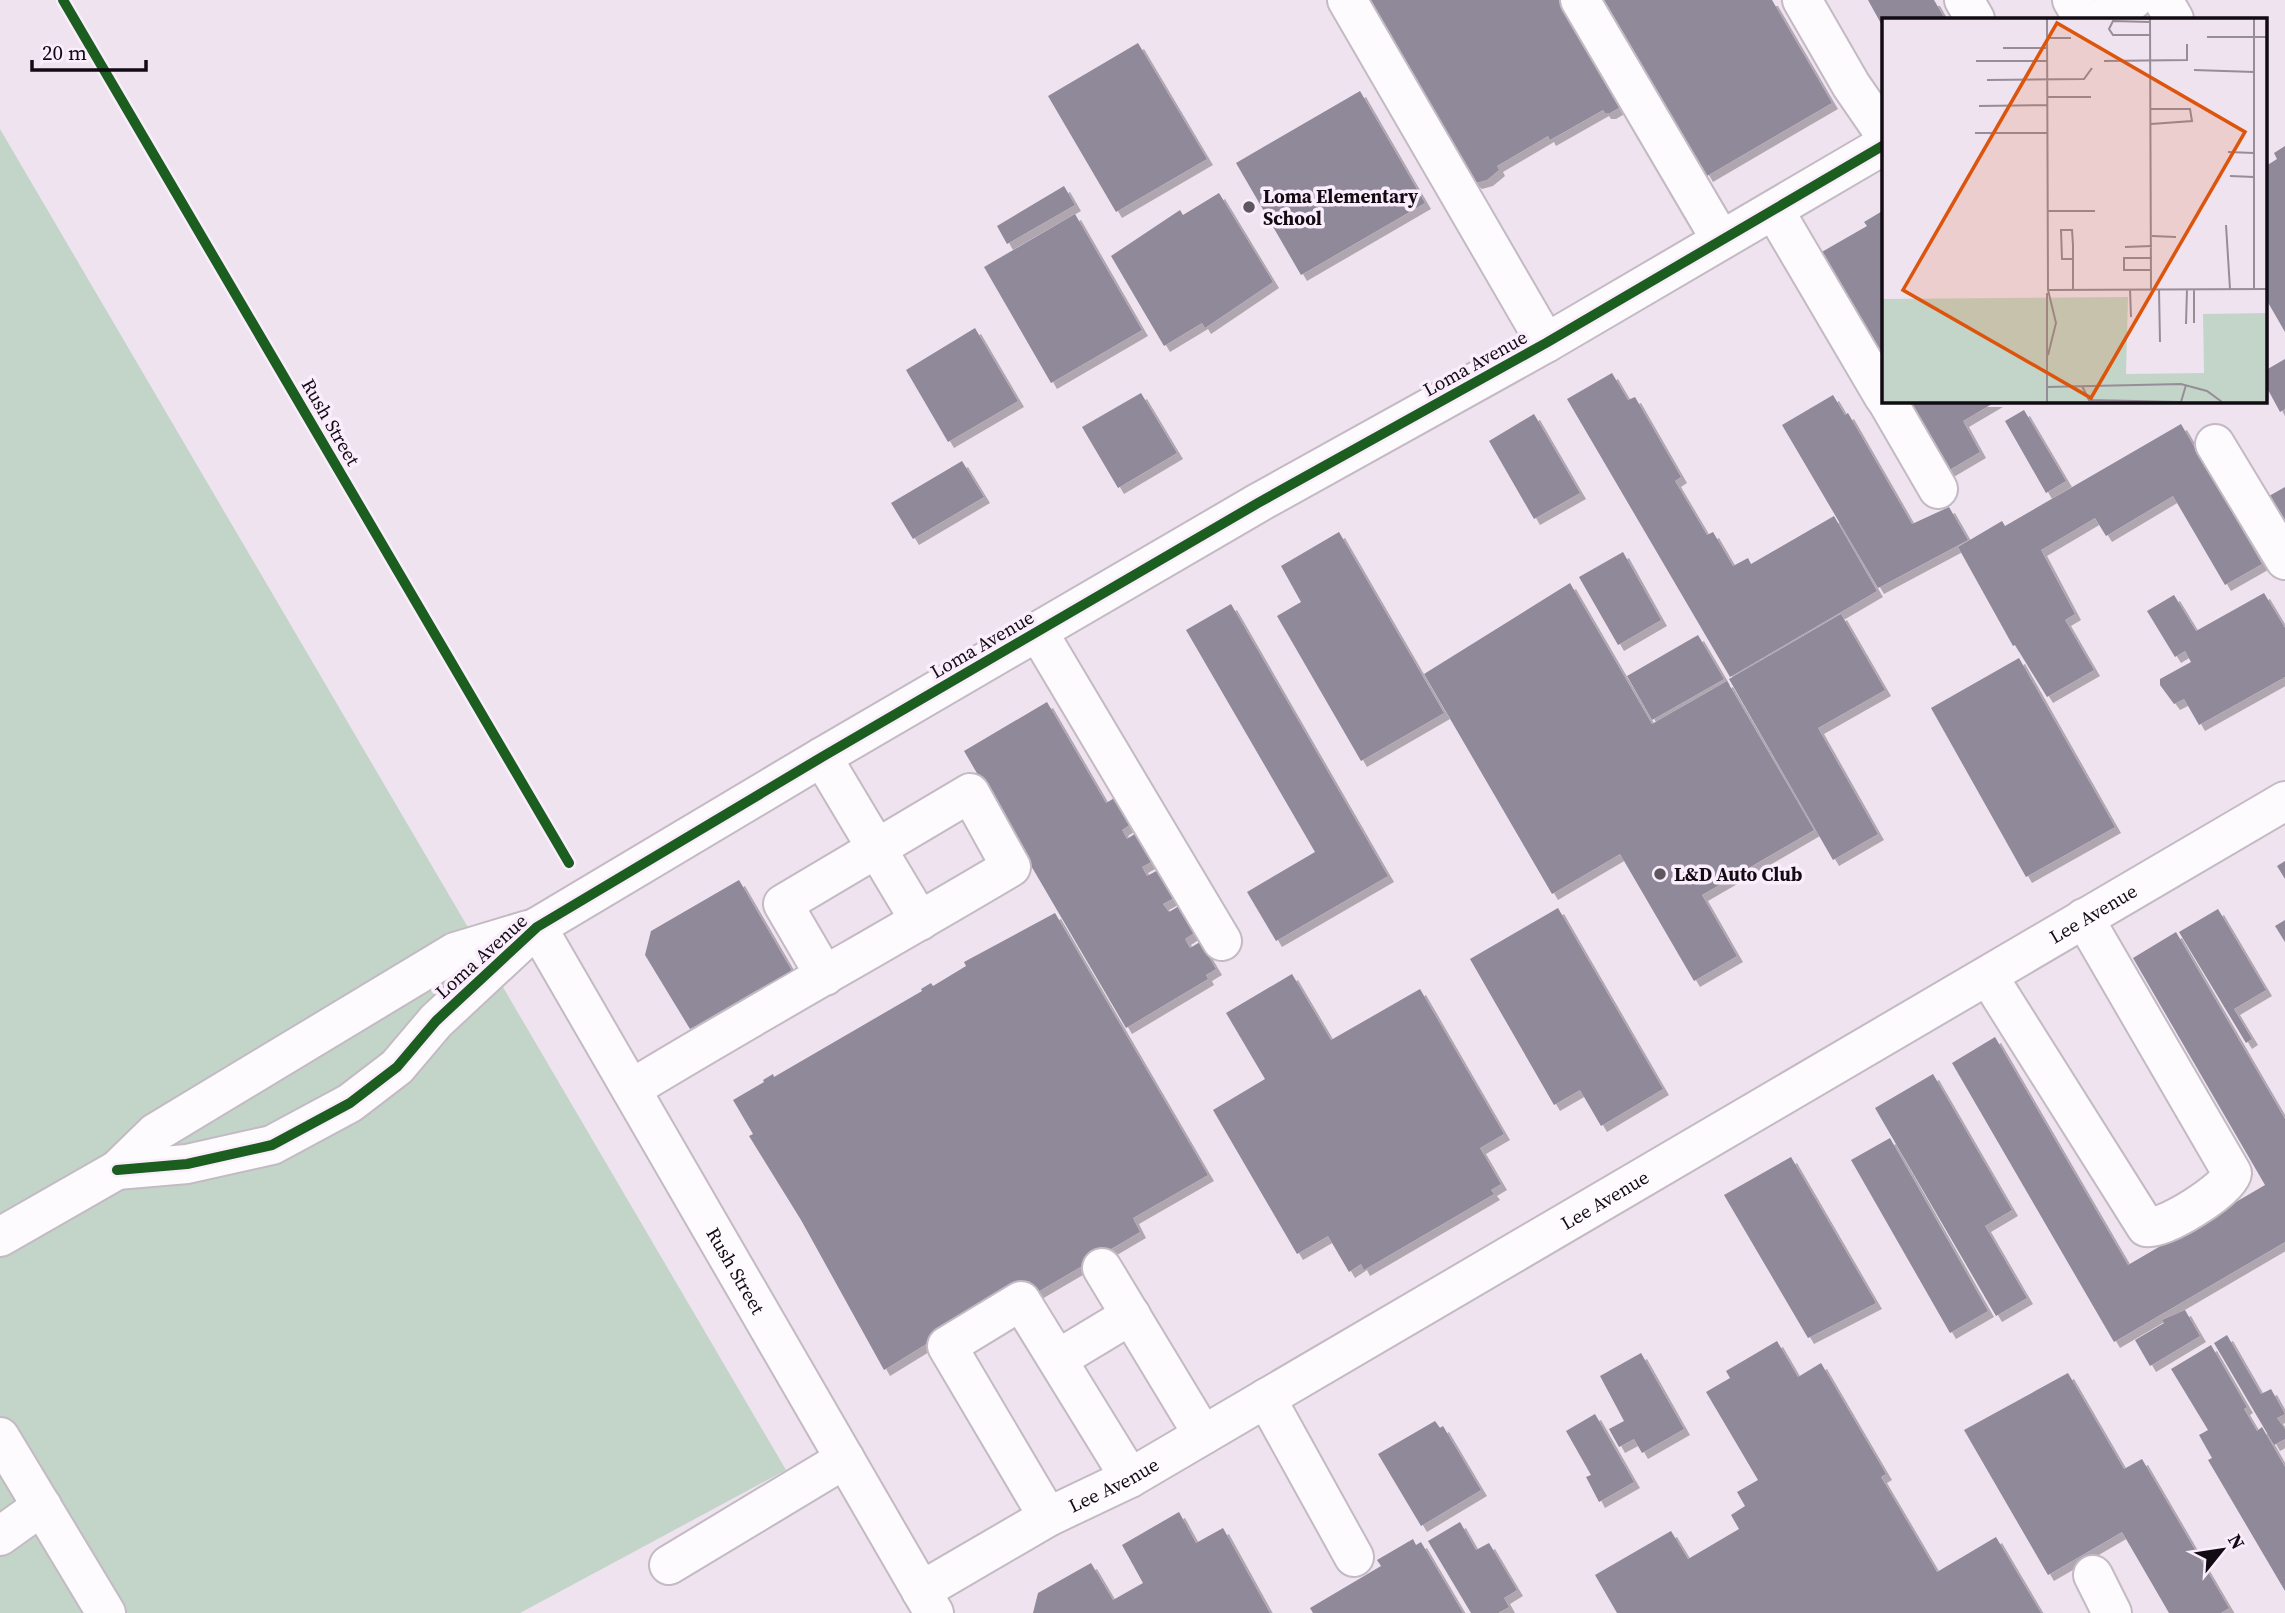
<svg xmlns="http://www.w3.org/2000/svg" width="2285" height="1613" font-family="'Source Serif 4',serif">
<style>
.green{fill:#c3d5c8}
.building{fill:#8f8999;filter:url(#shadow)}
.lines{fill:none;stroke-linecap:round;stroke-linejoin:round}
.minor-casing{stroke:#c3bac4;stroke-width:42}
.minor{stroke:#fdfbfd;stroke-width:38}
.cycleway-casing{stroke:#fbeefc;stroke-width:15}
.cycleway{stroke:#1b5e20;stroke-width:10}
.poi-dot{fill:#5f5760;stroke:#fbeefc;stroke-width:2.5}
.labels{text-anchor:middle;stroke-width:7;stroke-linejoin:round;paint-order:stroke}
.poi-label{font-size:19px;font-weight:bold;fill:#120b13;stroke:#fbeefc;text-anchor:start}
.street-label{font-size:19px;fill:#120b13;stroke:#fbeefc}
.inset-road{fill:none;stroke:#978d98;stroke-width:2}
.view{fill:#dd550c;fill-opacity:0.15;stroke:#dd550c;stroke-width:3.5}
.inset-edge{fill:none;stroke:#120b13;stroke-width:3.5}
</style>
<defs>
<filter id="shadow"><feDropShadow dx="6" dy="6" stdDeviation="0" flood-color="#0004"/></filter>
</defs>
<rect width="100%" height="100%" fill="#efe3f0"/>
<path class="green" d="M0 129 786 1470 520 1613H0Z"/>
<path class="building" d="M1367 0H1570L1622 106 1610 113H1605L1603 110 1550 140 1548 136 1497 166 1499 170 1487 180 1476 183 1471 179Z
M1604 0H1772L1832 103 1707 176Z
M1868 0H1934L1945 19H1884V29Z
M1138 43 1207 159 1116 212 1048 96Z
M1360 91 1425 203 1301 275 1236 163Z
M2285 146V332L2266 299V166L2277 159 2274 153Z
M1064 186 1075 205 1007 244 997 226Z
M1219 193 1273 282 1205 328 1202 323 1164 346 1111 256 1180 210 1183 215Z
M1884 210V365L1820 253 1867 226 1864 222Z
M1075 214 1142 330 1051 383 984 267Z
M975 328 1018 401 948 442 906 370Z
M2285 359V409L2280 412 2266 386V370Z
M1612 373 1628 400 1635 397 1681 477 1675 481 1707 535 1713 532 1733 566 1748 558 1751 564 1834 516 1877 591 1730 677 1567 399Z
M1141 393 1177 453 1118 488 1082 427Z
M1833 395 1845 415 1848 413 1912 524 1949 507 1968 540 1878 588 1782 425Z
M1905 401H1997L1963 421 1980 452 1946 472Z
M2024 410 2066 481 2046 493 2005 421Z
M1534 414 1580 493 1534 519 1489 441Z
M2181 424 2262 564 2225 585 2173 496 2106 536 2095 518 2041 550 2075 614 2065 620 2094 670 2047 697 2015 645 2013 646 1958 547 2002 521 2005 526Z
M962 461 984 497 913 539 891 503Z
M2285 487V540L2262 500Z
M1339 532 1444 713 1361 761 1277 616 1301 602 1281 566Z
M1623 552 1661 620 1618 645 1579 577Z
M1570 583 1652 724 1727 681 1814 830 1702 895 1737 956 1694 981 1620 854 1552 894 1424 674Z
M2264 593 2285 628V677L2199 725 2184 699 2174 704 2160 685V679L2191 662 2185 651 2175 657 2147 611 2174 595 2196 631Z
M1231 604 1388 876 1276 941 1247 892 1315 852 1186 630Z
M1841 614 1885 690 1818 728 1878 834 1833 860 1729 679Z
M1698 635 1724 679 1652 720 1627 676Z
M2019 658 2115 827 2026 877 1931 708Z
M1047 702 1106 803 1116 797 1131 824 1122 830 1127 839 1136 833 1153 861 1142 867 1147 876 1158 870 1174 898 1163 904 1169 912 1179 906 1194 933 1185 939 1190 948 1200 942 1216 969 1206 975 1208 979 1126 1028 964 751Z
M2285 861V879L2277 866Z
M739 880 792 971 724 1013 723 1010 690 1029 645 955 651 931Z
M1558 908 1663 1089 1601 1126 1580 1090 1554 1105 1470 959Z
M2218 909 2266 990 2234 1009 2252 1039 2246 1043 2179 932Z
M1055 913 1208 1175 1133 1218 1140 1232 1036 1293 1029 1281 884 1370 801 1220 749 1136 753 1134 733 1100 764 1082 763 1080 773 1074 774 1077 922 991 921 989 931 983 933 986 966 966 964 962Z
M2285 920V942L2275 926Z
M2176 932 2285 1119V1242L2114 1342 1952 1063 1995 1037 2128 1265 2265 1185 2133 958Z
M1292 974 1331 1040 1420 989 1504 1134 1480 1148 1501 1184 1491 1190 1494 1194 1364 1270 1361 1264 1349 1272 1328 1236 1297 1254 1213 1110 1265 1079 1226 1013Z
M1933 1074 2012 1210 1985 1226 2027 1298 1996 1316 1875 1108Z
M1890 1138 1988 1311 1950 1333 1851 1160Z
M1791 1157 1876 1303 1808 1338 1724 1195Z
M2185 1310 2200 1336 2150 1366 2135 1340 2164 1323 2162 1320Z
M2227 1335 2261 1394 2271 1389 2285 1414 2277 1418 2285 1429V1439L2274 1445 2214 1343Z
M1777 1341 1798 1377 1821 1363 1886 1474 1881 1477 1937 1572 1996 1537 2041 1613H1617L1595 1575 1671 1531 1688 1559 1739 1529 1731 1515 1745 1506 1737 1492 1758 1480 1706 1392 1730 1378 1726 1371Z
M2211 1345 2247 1407 2244 1409 2257 1431 2262 1427 2285 1467V1591L2208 1460 2212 1458 2199 1435 2208 1430 2171 1369Z
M1641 1353 1684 1429 1642 1453 1634 1439 1619 1447 1609 1429 1624 1421 1600 1376Z
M2068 1373 2124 1469 2142 1459 2229 1608 2221 1613H2169L2122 1532 2048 1575 1964 1430Z
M1595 1414 1634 1482 1599 1502 1586 1477 1591 1475 1566 1431Z
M1435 1421 1440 1428 1443 1426 1481 1490 1421 1526 1378 1454Z
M1179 1512 1196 1543 1223 1528 1270 1613H1033L1038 1593 1091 1563 1113 1600 1143 1583 1122 1545Z
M1460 1522 1476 1550 1489 1543 1517 1590 1504 1598 1509 1607 1498 1613H1471L1428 1541Z
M1413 1539 1416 1545 1421 1542 1463 1613H1313L1310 1608 1381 1566 1377 1560Z"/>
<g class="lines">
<defs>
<g id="minor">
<path d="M1347 0 1546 343"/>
<path d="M1580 0 1721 240"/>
<path d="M1802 0 1851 85 1884 133"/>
<path d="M1964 0 1975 19"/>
<path d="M2072 0 2083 19"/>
<path d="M2163 0 2174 19"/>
<path d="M2100 19 2133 0"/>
<path d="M1774 210 1884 397"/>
<path d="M1887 401 1938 489"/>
<path d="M2215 444 2285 560"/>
<path d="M1038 632 1222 941"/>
<path d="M822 757 920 921"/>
<path id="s1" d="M537 927 934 1613"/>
<path d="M1988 976 2146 1227C2161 1232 2231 1188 2232 1173L2084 918"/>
<path d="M631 1089C756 1013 885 942 1011 867L970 793 783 904 825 976"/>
<path d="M117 1170 187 1164 272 1145 350 1103 397 1067 436 1021 537 927 822 757 1258 503 1546 343 1884 145"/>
<path d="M0 1237 117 1170 155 1133 455 952 528 930"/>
<path d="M1102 1268 1203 1435"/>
<path d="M1058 1359 1131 1315"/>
<path d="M1266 1398 1354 1557"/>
<path d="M0 1437 106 1613"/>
<path d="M1048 1517 947 1346 1021 1301 1130 1478"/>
<path d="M0 1536 42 1506"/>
<path d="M669 1565 845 1459"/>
<path d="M2093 1575 2112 1613"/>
<path id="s2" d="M921 1591 1048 1517 1130 1478 2285 801"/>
</g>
</defs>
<use href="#minor" class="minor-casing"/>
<use href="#minor" class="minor"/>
<defs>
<path id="cycleway" d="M63 0 569 863
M117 1170 187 1164 272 1145 350 1103 397 1067 436 1021 537 927 822 757 1258 503 1546 343 1884 145"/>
</defs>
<use href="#cycleway" class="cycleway-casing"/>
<use href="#cycleway" class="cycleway"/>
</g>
<g class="poi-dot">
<circle cx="1249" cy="207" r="7"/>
<circle cx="1660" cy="874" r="7"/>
</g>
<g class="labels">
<g class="poi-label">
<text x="1263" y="203">Loma Elementary<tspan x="1263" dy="22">School</tspan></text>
<text x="1674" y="881">L&amp;D Auto Club</text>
</g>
<g class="street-label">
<text transform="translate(1475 363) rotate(-29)" y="7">Loma Avenue</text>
<text transform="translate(331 422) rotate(60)" y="7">Rush Street</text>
<text transform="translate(982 644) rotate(-30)" y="7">Loma Avenue</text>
<text dy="7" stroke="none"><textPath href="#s2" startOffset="1354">Lee Avenue</textPath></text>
<text transform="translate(481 956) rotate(-42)" y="7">Loma Avenue</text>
<text dy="7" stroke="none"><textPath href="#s2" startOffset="788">Lee Avenue</textPath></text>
<text dy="7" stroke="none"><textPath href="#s1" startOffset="397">Rush Street</textPath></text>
<text dy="7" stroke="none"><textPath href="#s2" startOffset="220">Lee Avenue</textPath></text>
</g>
</g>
<g transform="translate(1882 18)">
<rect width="385" height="385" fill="#efe3f0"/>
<path d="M246 279 244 356 322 355 321 296 385 295V384H0V281Z" fill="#c3d5c8"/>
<path class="inset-road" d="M165 1 166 272 174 305 166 337M268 1 269 271M268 4 231 3 227 11 231 17H268M325 19H385M165 20H189M121 30H165M94 43H165M222 43 305 42V26M312 52 372 54M105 62 202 61 210 50M165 79H209M97 88 165 87M269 91H308L310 103 269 106M93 115H165M346 134 372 135M348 158 372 159M165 193H213M344 207 348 271M270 218 294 219M243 229 270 228M191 241H180L179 212H190L191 227V271M269 252H242V240H270M248 271 249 299M277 271 278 324M372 271V1M166 272 385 271M165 275V384M312 305V271M304 306 305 271M200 368 207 382 299 384 304 367M165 369 299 366 325 373 340 384"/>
<path class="view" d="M175 5 363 114 209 380 21 272Z"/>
<rect width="385" height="385" class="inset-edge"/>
</g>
<g transform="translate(2222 1550) rotate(60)" stroke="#fbeefc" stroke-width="5" paint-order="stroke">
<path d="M0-5L12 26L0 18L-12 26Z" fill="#120b13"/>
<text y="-10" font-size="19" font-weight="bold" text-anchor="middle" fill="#120b13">N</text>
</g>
<path d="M32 60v10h114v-10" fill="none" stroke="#120b13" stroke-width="3.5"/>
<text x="42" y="60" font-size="21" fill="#120b13" stroke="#fbeefc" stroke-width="5" paint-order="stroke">20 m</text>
</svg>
